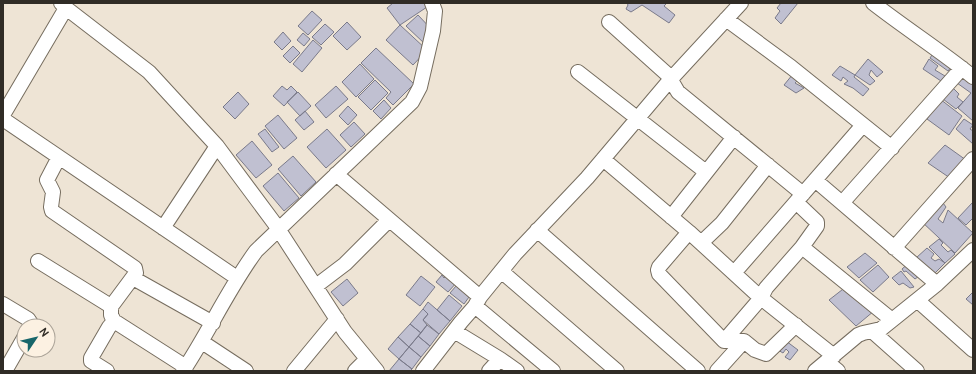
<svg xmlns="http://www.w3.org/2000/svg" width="976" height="374" font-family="Cabin,sans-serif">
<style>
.building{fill:#c0c0d1;stroke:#7a7a8a}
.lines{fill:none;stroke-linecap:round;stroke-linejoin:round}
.minor-casing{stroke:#766d5f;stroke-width:16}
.minor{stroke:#fff;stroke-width:14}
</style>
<rect width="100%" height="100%" fill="#eee4d5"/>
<path class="building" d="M393 3H429L430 5 400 25 387 8Z
M627 3H667L664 6 675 15 669 23 642 5 631 12 626 9 628 5Z
M781 3H798L781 24 775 18 780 11 777 8Z
M312 11 322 20 308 35 298 26Z
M418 15 433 31 425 44 406 26Z
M347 22 361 37 347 50 333 36Z
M325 24 334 32 321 45 312 37Z
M400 25 427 50 413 65 386 40Z
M283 32 291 41 282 50 274 42Z
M303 33 310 39 304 46 297 40Z
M313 40 322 48 302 72 293 64Z
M293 46 300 53 290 63 283 56Z
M376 48 414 84 393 105 386 98 391 92 361 63Z
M934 52 952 66 948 71 930 58Z
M868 59 883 72 877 77 871 70 869 75 875 81 870 85 855 75Z
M929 59 938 66 935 70 945 76 941 81 923 69Z
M360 64 374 79 356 97 342 82Z
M840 66 855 75 854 77 869 89 863 96 853 88 844 84 848 81 843 77 841 81 832 75Z
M793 74 799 79 795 83 804 88 796 93 784 85Z
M965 74 973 81V121L958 108 971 93 957 83Z
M375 80 388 93 371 110 358 97Z
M282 86 287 90 291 86 297 92 284 106 273 96Z
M336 86 348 99 326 118 315 105Z
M953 88 959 94 957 97 963 102 956 109 943 99Z
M238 92 249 104 235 119 223 107Z
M298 92 311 106 300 116 287 102Z
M940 99 962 116 949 135 927 119Z
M384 100 391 108 381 119 373 111Z
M348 106 357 115 348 125 339 116Z
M305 111 314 122 304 130 295 120Z
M278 115 297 138 284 149 265 126Z
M964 119 973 125 970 129 973 131V144L956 129Z
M354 122 365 134 351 147 340 135Z
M265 129 279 147 272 152 258 134Z
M327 129 346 150 326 168 307 147Z
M252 141 272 165 256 178 236 155Z
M945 145 966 160 950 178 928 163Z
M293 156 316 182 301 196 278 169Z
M278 173 299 198 284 211 263 186Z
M973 202V218L966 225 958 218Z
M943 203 946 207 938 219 943 223 948 210 973 233 955 253 921 221Z
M939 239 943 243 941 245 948 252 951 250 955 254 945 263 929 247Z
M927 248 934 254 931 258 935 261 939 259 945 263 935 273 916 258Z
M865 253 877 263 859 278 847 267Z
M909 263 922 274 915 279 906 271 904 272 902 269Z
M878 265 889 277 873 292 860 280Z
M901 271 914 287 910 288 903 283 899 285 892 278Z
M442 275 444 278 446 275 458 281 448 292 436 282Z
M421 276 435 287 420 306 406 295Z
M347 279 358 293 343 306 331 292Z
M456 286 469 297 464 304 450 293Z
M847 286 874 311 856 326 829 300Z
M973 292V305L966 299Z
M449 295 462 306 450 321 437 310Z
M428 302 450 321 439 334 423 320 428 314 423 309Z
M423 309 428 314 423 320 427 325 421 333 410 324Z
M410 324 421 333 409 347 398 337Z
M427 325 439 334 430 346 418 336Z
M418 336 430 346 421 357 409 347Z
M398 337 409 347 399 359 388 349Z
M786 341 798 350 790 360 785 357 789 352 786 349 783 353 778 350Z
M409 347 421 357 412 369 399 359Z
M399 359 412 369 410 371H389Z"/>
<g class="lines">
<defs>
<path id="minor" d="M61 3 66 8 149 72 217 146 275 224 345 332 377 371
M873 3C905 28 941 51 973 77
M726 19 791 67 892 148
M609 22 668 75 678 92 803 194
M578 72 706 172
M3 115 66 8
M3 119 237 278
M603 159 689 232 761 298 834 356
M336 174 480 297
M815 180 937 284
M842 203 962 68
M671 217 734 137
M163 228 217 146
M537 230 698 371
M689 232 659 267 658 270 659 274 724 341H744L755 350 766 354 796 325
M701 243 722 223 768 165
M802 247 892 320
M894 248 973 159
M38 261 109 305 113 304 136 273 135 268 52 211 51 207 53 192 47 180 59 157
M501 271 617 371
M734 273 863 125
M133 278 213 323
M316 286 345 264 389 220
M917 300 973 350
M3 304 28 319 32 325 31 326
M111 305V315L114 321 186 367
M475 306 553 371
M454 331 500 359 517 371
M872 331 917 371
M724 341 761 298 766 288 802 247 817 226V222L796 202
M202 342 246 371
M827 362 838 371
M5 371 24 338
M107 371 91 361V358L109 327 114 321
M183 371C209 332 228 289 256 251L412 102 420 87 433 31 435 11 432 3
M294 371 337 319
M355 371 367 359
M423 371 461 322 475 306 480 297 515 254 587 178 670 80 741 3
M489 371 500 359
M717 371 744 341
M815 371 858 335 863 333 881 329 937 284 973 250"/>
</defs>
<use href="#minor" class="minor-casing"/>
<use href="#minor" class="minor"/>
</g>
<rect width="976" height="374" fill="none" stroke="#302c26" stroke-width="8"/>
<g transform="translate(36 338) rotate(55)"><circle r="19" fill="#fcf1e2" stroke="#aaa297"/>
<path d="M0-3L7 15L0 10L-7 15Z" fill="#18666a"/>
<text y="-6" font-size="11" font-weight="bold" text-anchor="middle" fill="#302c26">N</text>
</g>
</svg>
